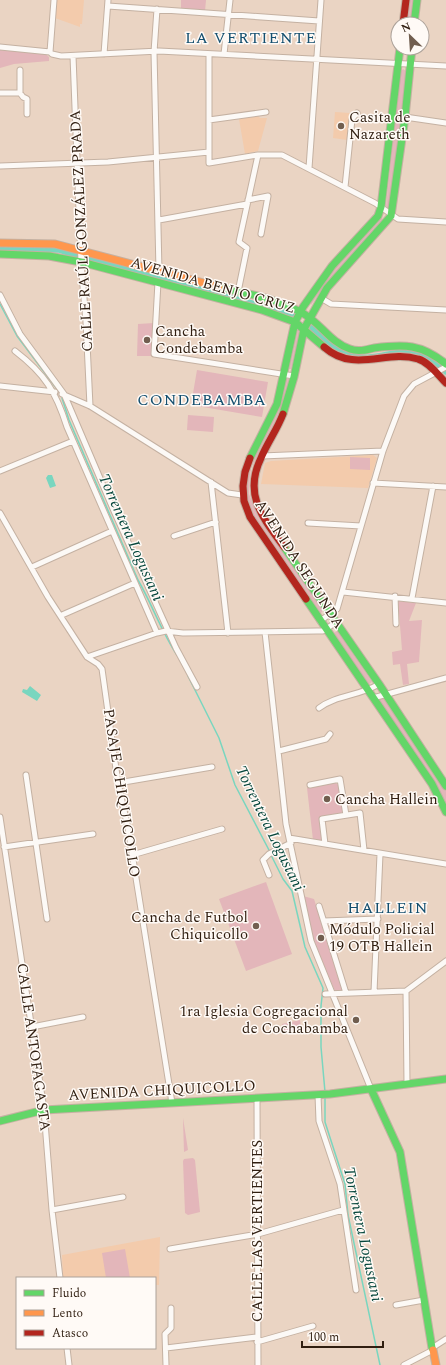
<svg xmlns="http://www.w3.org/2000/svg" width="446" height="1365" font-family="Spectral,serif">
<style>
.built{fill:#f3cbac}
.green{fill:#e3b6ba}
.water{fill:#79d6bf}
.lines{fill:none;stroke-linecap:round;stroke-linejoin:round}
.stream{stroke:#79d6bf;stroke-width:1.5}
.canal{stroke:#79d6bf;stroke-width:5.5}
.street-casing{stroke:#c4b1a2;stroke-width:7}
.fast-casing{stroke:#c4b1a2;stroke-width:9}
.slow-casing{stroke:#c4b1a2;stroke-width:9}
.jam-casing{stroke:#c4b1a2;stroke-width:9}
.street{stroke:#fcf9f6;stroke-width:5}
.fast{stroke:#63d668;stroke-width:7}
.slow{stroke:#ff974d;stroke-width:7}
.jam{stroke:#b3261e;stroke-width:7}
.poi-dot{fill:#715e4f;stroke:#fffaf6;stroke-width:1.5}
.labels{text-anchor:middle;stroke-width:3;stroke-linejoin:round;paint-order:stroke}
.poi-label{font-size:15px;fill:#301e10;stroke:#fffaf6;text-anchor:start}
.street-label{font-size:15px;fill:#301e10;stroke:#fffaf6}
.neighbourhood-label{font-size:16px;letter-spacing:1px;fill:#144f6f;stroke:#fffaf6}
.water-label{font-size:16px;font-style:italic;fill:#06473c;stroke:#fffaf6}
</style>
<rect width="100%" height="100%" fill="#ead4c3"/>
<path class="built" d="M57 0H84L82 24H80V27L55 18Z
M335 112 350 113 347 140 333 138Z
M258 116 260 118H267L258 151 245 154 239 119Z
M373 455 377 458 368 488 261 484 265 463 271 461Z
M160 1237 159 1285H155V1278H63L62 1255Z"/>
<path class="green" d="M181 0H206L205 11 181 9Z
M408 0H413L411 24H406Z
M0 50 44 53 49 57V61L14 64 0 68Z
M403 69 406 71 390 208 388 209 386 206 401 71Z
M380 218 383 219 322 290 311 305C307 293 369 230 380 218Z
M154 323 151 356H137L138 324Z
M298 329 300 330 291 369H289Z
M197 370 268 382 262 417 191 405Z
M286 379H289L282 409 251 468 249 485V494L259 519 288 558 323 610 321 613 255 519 247 499 246 483 249 467 278 411Z
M188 415 214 417 213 432 187 430Z
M350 457 370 458V470L350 469Z
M398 601 416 603 409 621 422 620 419 662 407 664 409 684 403 685 400 664 393 665 392 652 402 650Z
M337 631 372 682 369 684 334 633Z
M383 697 446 791V805L437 786 378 699Z
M336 783 339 786 343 811 341 814 323 817V839L322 841 313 840 307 788Z
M266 882 292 954 246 971 219 899Z
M303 896 314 899 343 988 342 991H335L314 943Z
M300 1020 301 1027 283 1031 282 1024Z
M183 1118 188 1150 184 1152 183 1120Z
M193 1158 195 1160 200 1212 188 1215 185 1213 183 1161 184 1159Z
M125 1249 130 1278H106L102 1253Z"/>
<path class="water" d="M48 475H52L56 486 50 488 46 478Z
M30 686 41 695 37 701 22 692 23 689 27 690Z"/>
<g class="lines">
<path class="stream" d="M0 304 17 336 57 389
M62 398 69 420 138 580C152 604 161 631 177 655
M188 676 219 738 235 785 270 852
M271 855 283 879 292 891 305 947 323 988 321 1006V1047L325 1092
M325 1096V1122L345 1184 348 1215 380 1365"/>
<path class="canal" d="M0 248 59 250 77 256
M86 258 293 314
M312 328C322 338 332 349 346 354 386 368 407 330 446 372"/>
<defs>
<path id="street" d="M108 6 319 21
M157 9 154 52 159 271
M0 47 50 52 52 54 61 56 159 51 446 66
M50 52 54 0
M104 54 108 0
M209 54V163L258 155H282L375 203 398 219 446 222
M224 54 230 0
M73 56 81 262 86 322 90 406
M20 70V93L23 97 27 99V114
M0 93H20
M405 117 446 123
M209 120 266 112
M0 166 108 162 209 152
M309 168 321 0
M345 187 352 119 357 113
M248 200 268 196 261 234
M159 220 247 204
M158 282 154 354 294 376
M238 292 247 248 239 242 258 155
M0 295 20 334 64 394 114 511 176 648 197 687
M321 298 331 304 446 310
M15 351C45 374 56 392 67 427L157 633
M0 386 55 392
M62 394 90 406 228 493 242 495
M262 456 383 451
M0 471 73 441
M211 482 228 633
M373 483 446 487
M0 513 48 597 87 657 98 664 102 669 118 783 128 828 172 1103
M308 523 361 526
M174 536 216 522
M32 567 112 531
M343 592 446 603
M395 596 396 624
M412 598 433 486
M62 615 135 583
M320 621 337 609 383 451 404 396 414 384 446 367
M265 632 286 824 311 941 371 1089
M87 657 157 633 166 631 183 633 317 631H323L335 623
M373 698 446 678
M319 708C336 695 360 696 379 684
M279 751 326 739 330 734
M26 775 47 919
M118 783 212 767
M310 785 340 779 346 815
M0 817 44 1110 52 1210 60 1278
M289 838 446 864
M325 844 322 819 360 813 364 850
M4 847 93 834
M132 855 222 829
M269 875 263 860 269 854 291 843
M319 906 346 993
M324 921 378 919
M406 991 407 1084
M374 992 380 854
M325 994 406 991 446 961
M32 1027 83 1017
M318 1095 319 1121 340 1184 356 1290
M257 1098 258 1365
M52 1210 123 1197
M170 1249 258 1234 343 1210
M396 1305 424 1300
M257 1342 313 1326
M67 1348 69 1365
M166 1348 257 1337
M166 1365 165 1334 171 1328V1308
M404 1365 433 1350 432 1348 446 1339"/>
<path id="fast" d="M414 24 417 0
M0 254 49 256 81 262 262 310 295 322 324 347
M219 287C248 294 279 299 304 314 321 324 331 343 350 349 358 352 366 350 374 348 405 344 421 344 446 364
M283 414 294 377 304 329 327 288 391 216 405 117 412 48
M250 458 277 404 295 322 303 307 332 266 378 216 381 207 400 48
M284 547 379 684 446 786
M306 599 432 784 446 812
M371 1089 400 1152 432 1348
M0 1121 44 1110 330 1094 446 1079"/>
<path id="slow" d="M0 243 55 244 219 287
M433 1350 436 1365"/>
<path id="jam" d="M403 24 406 0
M324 347C355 374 386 349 418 359 429 362 438 375 446 383
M283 414C277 430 267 443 261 458 243 495 263 518 284 547
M250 458 245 472 243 486 244 501 250 517 306 599"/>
</defs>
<use href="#street" class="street-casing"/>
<use href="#fast" class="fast-casing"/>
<use href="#slow" class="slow-casing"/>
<use href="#jam" class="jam-casing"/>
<use href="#street" class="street"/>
<use href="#fast" class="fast"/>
<use href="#slow" class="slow"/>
<use href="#jam" class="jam"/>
</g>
<g class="poi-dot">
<circle cx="341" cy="126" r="4"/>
<circle cx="147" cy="340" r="4"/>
<circle cx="327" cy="799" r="4"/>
<circle cx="256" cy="926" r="4"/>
<circle cx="321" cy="938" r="4"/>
<circle cx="356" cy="1020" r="4"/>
</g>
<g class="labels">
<g class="poi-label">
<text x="349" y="122">Casita de<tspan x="349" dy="17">Nazareth</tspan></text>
<text x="155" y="336">Cancha<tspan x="155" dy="17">Condebamba</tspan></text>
<text x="335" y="804">Cancha Hallein</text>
<text x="248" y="922" text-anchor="end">Cancha de Futbol<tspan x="248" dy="17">Chiquicollo</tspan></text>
<text x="329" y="934">Módulo Policial<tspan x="329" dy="17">19 OTB Hallein</tspan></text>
<text x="348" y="1016" text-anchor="end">1ra Iglesia Cogregacional<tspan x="348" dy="17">de Cochabamba</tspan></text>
</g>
<g class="street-label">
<text transform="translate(81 231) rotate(-93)" y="5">CALLE RAÚL GONZÁLEZ PRADA</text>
<text transform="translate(213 285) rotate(16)" y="5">AVENIDA BENJO CRUZ</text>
<text transform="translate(300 564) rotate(57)" y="5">AVENIDA SEGUNDA</text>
<text transform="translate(122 793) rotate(81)" y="5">PASAJE CHIQUICOLLO</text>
<text transform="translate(34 1047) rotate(82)" y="5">CALLE ANTOFAGASTA</text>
<text transform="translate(162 1090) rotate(-3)" y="5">AVENIDA CHIQUICOLLO</text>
<text transform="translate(257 1231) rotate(-90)" y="5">CALLE LAS VERTIENTES</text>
</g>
<g class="neighbourhood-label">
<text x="251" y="43">LA VERTIENTE</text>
<text x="202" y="405">CONDEBAMBA</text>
<text x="388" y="913">HALLEIN</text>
</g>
<g class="water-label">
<text transform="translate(132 537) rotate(66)" y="6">Torrentera Logustani</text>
<text transform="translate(271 828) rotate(64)" y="6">Torrentera Logustani</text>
<text transform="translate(364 1234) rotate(78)" y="6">Torrentera Logustani</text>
</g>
</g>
<rect x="16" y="1277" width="140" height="72" fill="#fffaf6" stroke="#aca29a"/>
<rect x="24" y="1290" width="20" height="6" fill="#63d668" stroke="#aca29a"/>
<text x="52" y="1297" font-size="12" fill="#301e10">Fluido</text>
<rect x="24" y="1310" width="20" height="6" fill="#ff974d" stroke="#aca29a"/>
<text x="52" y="1317" font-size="12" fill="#301e10">Lento</text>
<rect x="24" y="1330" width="20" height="6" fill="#b3261e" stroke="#aca29a"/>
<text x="52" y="1337" font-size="12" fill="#301e10">Atasco</text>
<g transform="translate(410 36) rotate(335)"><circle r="19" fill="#fffaf6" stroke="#aca29a"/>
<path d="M0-3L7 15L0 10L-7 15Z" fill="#715e4f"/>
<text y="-6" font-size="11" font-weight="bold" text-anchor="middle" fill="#301e10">N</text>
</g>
<path d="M302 1341v6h81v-6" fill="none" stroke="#301e10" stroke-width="2"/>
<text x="308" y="1341" font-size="12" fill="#301e10" stroke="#fffaf6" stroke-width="3" paint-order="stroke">100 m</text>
</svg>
